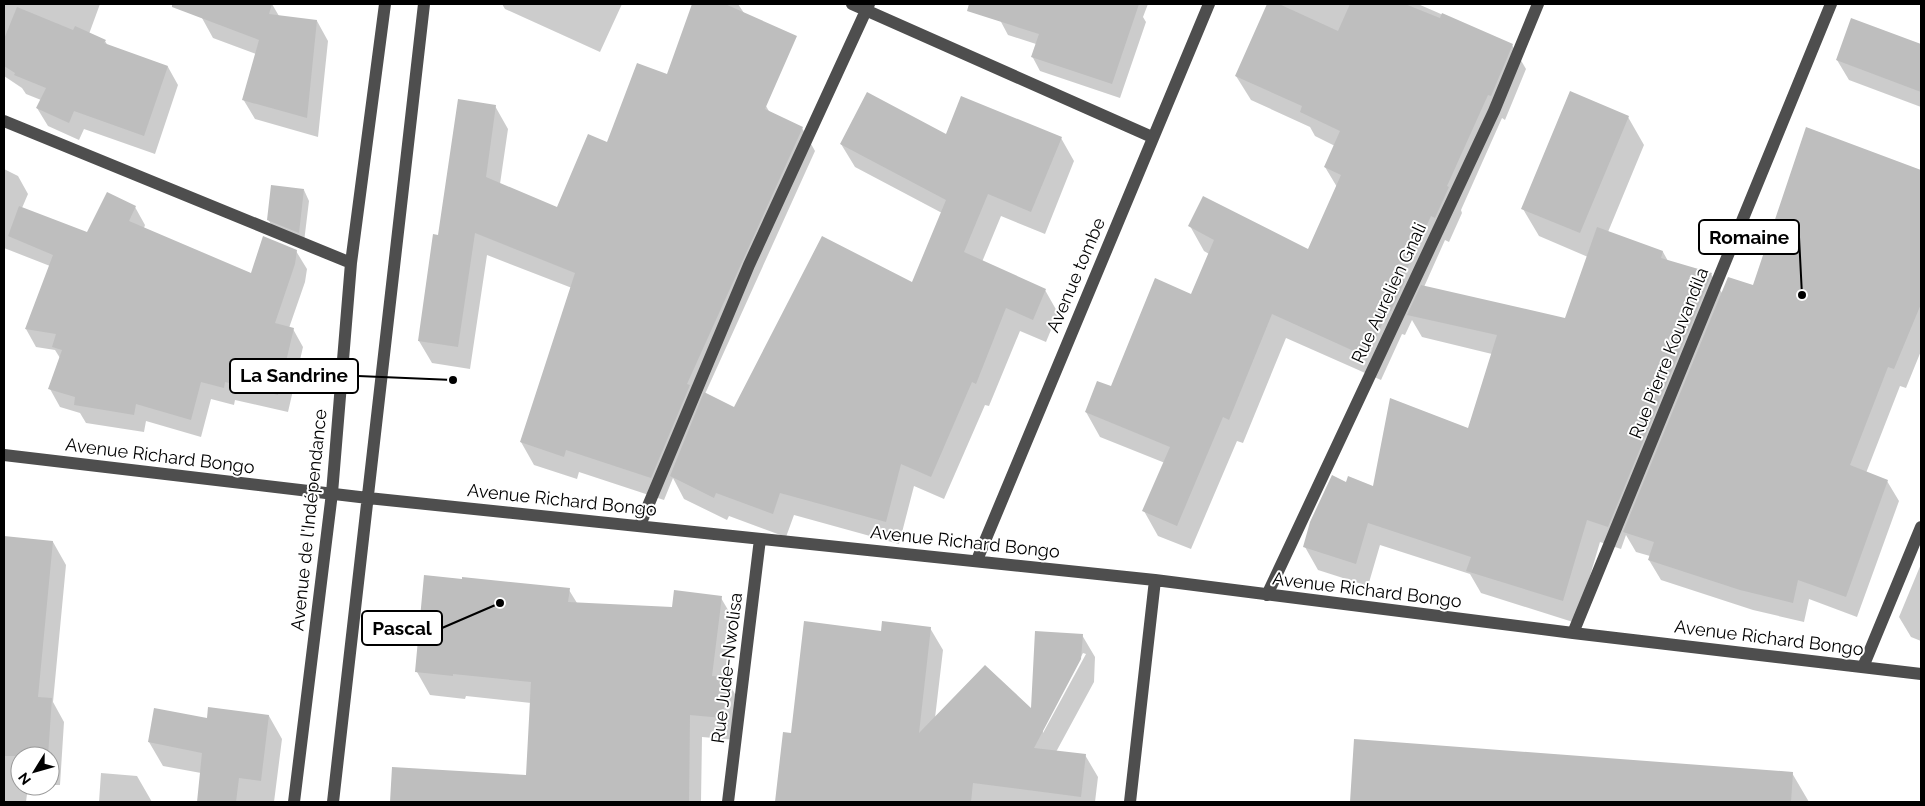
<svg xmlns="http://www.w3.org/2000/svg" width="1925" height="806" font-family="Raleway,sans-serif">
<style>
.shadow{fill:#0003;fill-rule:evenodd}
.building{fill:#bebebe}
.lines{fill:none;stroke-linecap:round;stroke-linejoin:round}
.minor{stroke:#4e4e4e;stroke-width:12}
.labels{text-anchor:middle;stroke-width:4;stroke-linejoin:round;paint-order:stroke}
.street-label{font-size:18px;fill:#000;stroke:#fff}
.leader{fill:none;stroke:#000;stroke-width:2}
.callout-dot{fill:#000;stroke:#fff;stroke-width:2}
.callout{fill:#fff;stroke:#000;stroke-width:2}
.callout-label{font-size:19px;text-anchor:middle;font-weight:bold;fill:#000}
</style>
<rect width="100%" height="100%" fill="#fff"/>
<path class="shadow" d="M4 4H100L89 34 105 41 108 46 168 67 178 85 155 154 84 129 79 140 48 126 37 108 41 100 26 94 22 88 4 76Z
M207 4H272L279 16 317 21 328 41 318 137 255 119 243 99 256 54 213 38 202 18Z
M502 4H622L600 52 505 9Z
M693 4H738L744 13 766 106 770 113 802 128 815 151 705 394 734 408 913 284 942 213 855 167 841 144 947 136 1061 138 1074 161 1045 234 1001 216 982 262 1045 290 1058 313 1046 342 1020 331 989 406 985 405 944 499 914 486 899 544 794 515 786 537 729 516 727 520 684 499 673 478 664 500 579 472 577 479 534 465 521 442 572 288 487 255 470 369 432 363 419 341 439 236 495 106 508 129 500 184 558 209 608 144 667 76Z
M1005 4H1148L1143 17 1146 22 1120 98 1040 71 1032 56 1036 44 1008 35 1000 20Z
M1269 4H1418L1512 45 1526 69 1505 120 1502 118 1461 210 1462 213 1449 242 1445 240 1424 287 1566 319 1588 257 1539 236 1523 209 1628 117 1644 145 1608 232 1663 252 1668 261 1711 274 1722 293 1754 287 1807 128 1921 171V351L1906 388 1900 386 1866 473 1887 481 1899 501 1857 617 1809 599 1804 622 1753 610 1661 580 1649 560 1650 556 1636 552 1626 535 1621 549 1600 542 1576 623 1481 593 1470 574 1380 545 1368 586 1318 570 1305 547 1346 484 1374 488 1469 430 1492 354 1422 337 1412 320 1405 335 1402 334 1381 380 1286 338 1243 443 1237 441 1191 549 1158 536 1144 511 1165 463 1100 437 1086 412 1111 388 1192 295 1209 254 1204 251 1190 226 1309 251 1337 187 1325 167 1335 146 1315 136 1310 127 1251 100 1236 76Z
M1852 19 1921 46V107L1849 80 1837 60Z
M4 169 18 176 28 194 22 208 88 234 135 207 145 225 144 228 252 275 296 251 307 269 305 282 289 328 293 329 303 347 288 412 235 400 234 405 211 399 201 437 146 421 144 432 86 423 80 413 60 407 50 389 60 358 55 350 36 347 26 329 50 266 4 248Z
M304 190 309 201 304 242 274 230 268 219Z
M4 537 53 542 66 565 53 702 64 722 60 785H50V756H20V786H28L26 802H4Z
M1921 564V641L1911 637 1899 617Z
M569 590 577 603 673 609 721 598 734 620 727 680 739 701 736 740 702 737 701 802H392L393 769 527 777 531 703 466 696 465 699 430 695 417 672Z
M930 628 943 650 935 718 1032 711 1082 635 1095 657 1094 682 1056 752 1085 755 1098 777 1095 802H777L784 734 792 735 882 632ZM1083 653 1086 654 1043 733V728Z
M269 716 282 739 274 802H198L201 773 163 766 149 742 208 719Z
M1356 740 1792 773 1809 802H1351Z
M101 773 137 776 152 802H99Z"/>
<path class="building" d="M172 4H272L269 14 317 20 307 118 242 100 259 40 172 7Z
M692 4H725L797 36 765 109 803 127 687 384 690 385 651 478 566 450 564 457 520 442 575 273 475 233 458 347 418 341 433 234 438 235 458 99 496 105 486 177 557 207 588 134 607 142 637 63 667 74Z
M969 4H1139L1112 84 1031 57 1039 34 967 11Z
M1267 4H1279L1338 31 1350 4H1405L1440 18 1442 13 1513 44 1491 96 1488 95 1447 186 1449 187 1435 218 1431 216 1402 280 1405 281 1391 311H1388L1367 357 1272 314 1229 420 1223 417 1177 526 1142 511 1170 447 1085 412 1097 381 1111 386 1155 278 1191 294 1214 240 1188 226 1203 196 1308 249 1341 175 1324 167 1340 131 1300 112 1302 106 1235 76Z
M17 7 73 30 75 26 106 40 104 43 168 66 144 136 74 111 69 123 36 108 46 88 14 75 15 73 4 66V39Z
M1851 18 1921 44V92L1836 60Z
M1570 91 1629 116 1580 233 1521 209Z
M867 92 946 134 961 96 1062 137 1031 212 988 194 964 252 1046 289 1033 320 1006 308 976 384 972 382 931 477 901 464 886 522 780 493 773 514 716 493 714 498 670 476 704 392 734 407 822 236 912 282 946 200 840 144Z
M1806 127 1921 170V304L1894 369 1888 367 1850 465 1888 480 1846 597 1798 580 1793 603 1740 590 1648 560 1654 542 1623 532 1728 277 1753 285Z
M271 185 304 189 299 233 267 220Z
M107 192 136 206 129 221 251 273 263 236 297 250 295 264 275 323 294 328 278 395 225 382 224 388 201 382 191 420 136 404 134 415 74 405 75 397 48 389 62 350 52 347 56 334 25 329 53 255 8 236 19 206 87 232Z
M1597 227 1663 251 1661 258 1712 273 1608 527 1587 520 1563 601 1466 571 1471 557 1368 523 1356 564 1303 547 1310 522 1332 475 1346 482 1348 476 1373 486 1390 398 1468 428 1497 335 1407 315 1421 285 1565 318Z
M4 536 53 541 38 697 52 698 48 756H4Z
M424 575 462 579V577L570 588 568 602 672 607 674 590 722 596 712 676 727 677 723 718 690 715 689 802H390L392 767 526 775 531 682 453 674V676L415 672Z
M804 621 881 631 882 621 931 627 919 733 985 665 1031 708 1035 631 1083 634 1081 659 1034 748 1086 754 1081 797 973 783 971 802H775L783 732 791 733Z
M208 707 269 715 261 781 239 778 236 802H197L202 753 148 742 154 708 207 718Z
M1354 739 1793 772 1791 802H1350Z"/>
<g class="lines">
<path class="minor" d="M852 4 1152 137
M4 121 351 263
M4 455 368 498 1155 580 1573 633 1921 674
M640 525 749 265 869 4
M977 560 1209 4
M1267 595 1494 111 1538 4
M1573 633 1831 4
M1863 667 1921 527
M294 802 332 493 351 263 385 4
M333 802 424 4
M728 802 760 539
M1130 802 1155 580"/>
</g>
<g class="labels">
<g class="street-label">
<text transform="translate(1076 275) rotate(-67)" y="6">Avenue tombe</text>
<text transform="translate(1389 293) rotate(-65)" y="6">Rue Aurelien Gnali</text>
<text transform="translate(1669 353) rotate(-68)" y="6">Rue Pierre Kouvandila</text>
<text transform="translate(160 456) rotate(7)" y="6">Avenue Richard Bongo</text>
<text transform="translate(562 500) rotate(6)" y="6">Avenue Richard Bongo</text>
<text transform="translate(309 520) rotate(-84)" y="6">Avenue de l'Indépendance</text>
<text transform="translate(965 542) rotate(6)" y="6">Avenue Richard Bongo</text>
<text transform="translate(1367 590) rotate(7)" y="6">Avenue Richard Bongo</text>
<text transform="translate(1769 638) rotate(7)" y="6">Avenue Richard Bongo</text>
<text transform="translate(727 668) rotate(-83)" y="6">Rue Jude-Nwolisa</text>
</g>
</g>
<path class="leader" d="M1802 295L1799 237M453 380L358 376M500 603L442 628"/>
<g class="callout-dot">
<circle cx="1802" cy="295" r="5"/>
<circle cx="453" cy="380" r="5"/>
<circle cx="500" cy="603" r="5"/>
</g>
<g class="callout">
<rect x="1699" y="220" width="100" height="34" rx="5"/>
<rect x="230" y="359" width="128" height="34" rx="5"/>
<rect x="362" y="611" width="80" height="34" rx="5"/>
</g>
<g class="callout-label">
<text x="1749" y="244">Romaine</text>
<text x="294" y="382">La Sandrine</text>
<text x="402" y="635">Pascal</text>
</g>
<rect width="1925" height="806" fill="none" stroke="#000000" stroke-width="10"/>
<g transform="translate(35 771) rotate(233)"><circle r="24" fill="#ffffff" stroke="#999999"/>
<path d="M0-4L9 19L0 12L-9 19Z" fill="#000000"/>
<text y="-8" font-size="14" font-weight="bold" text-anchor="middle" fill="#000000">N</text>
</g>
</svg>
